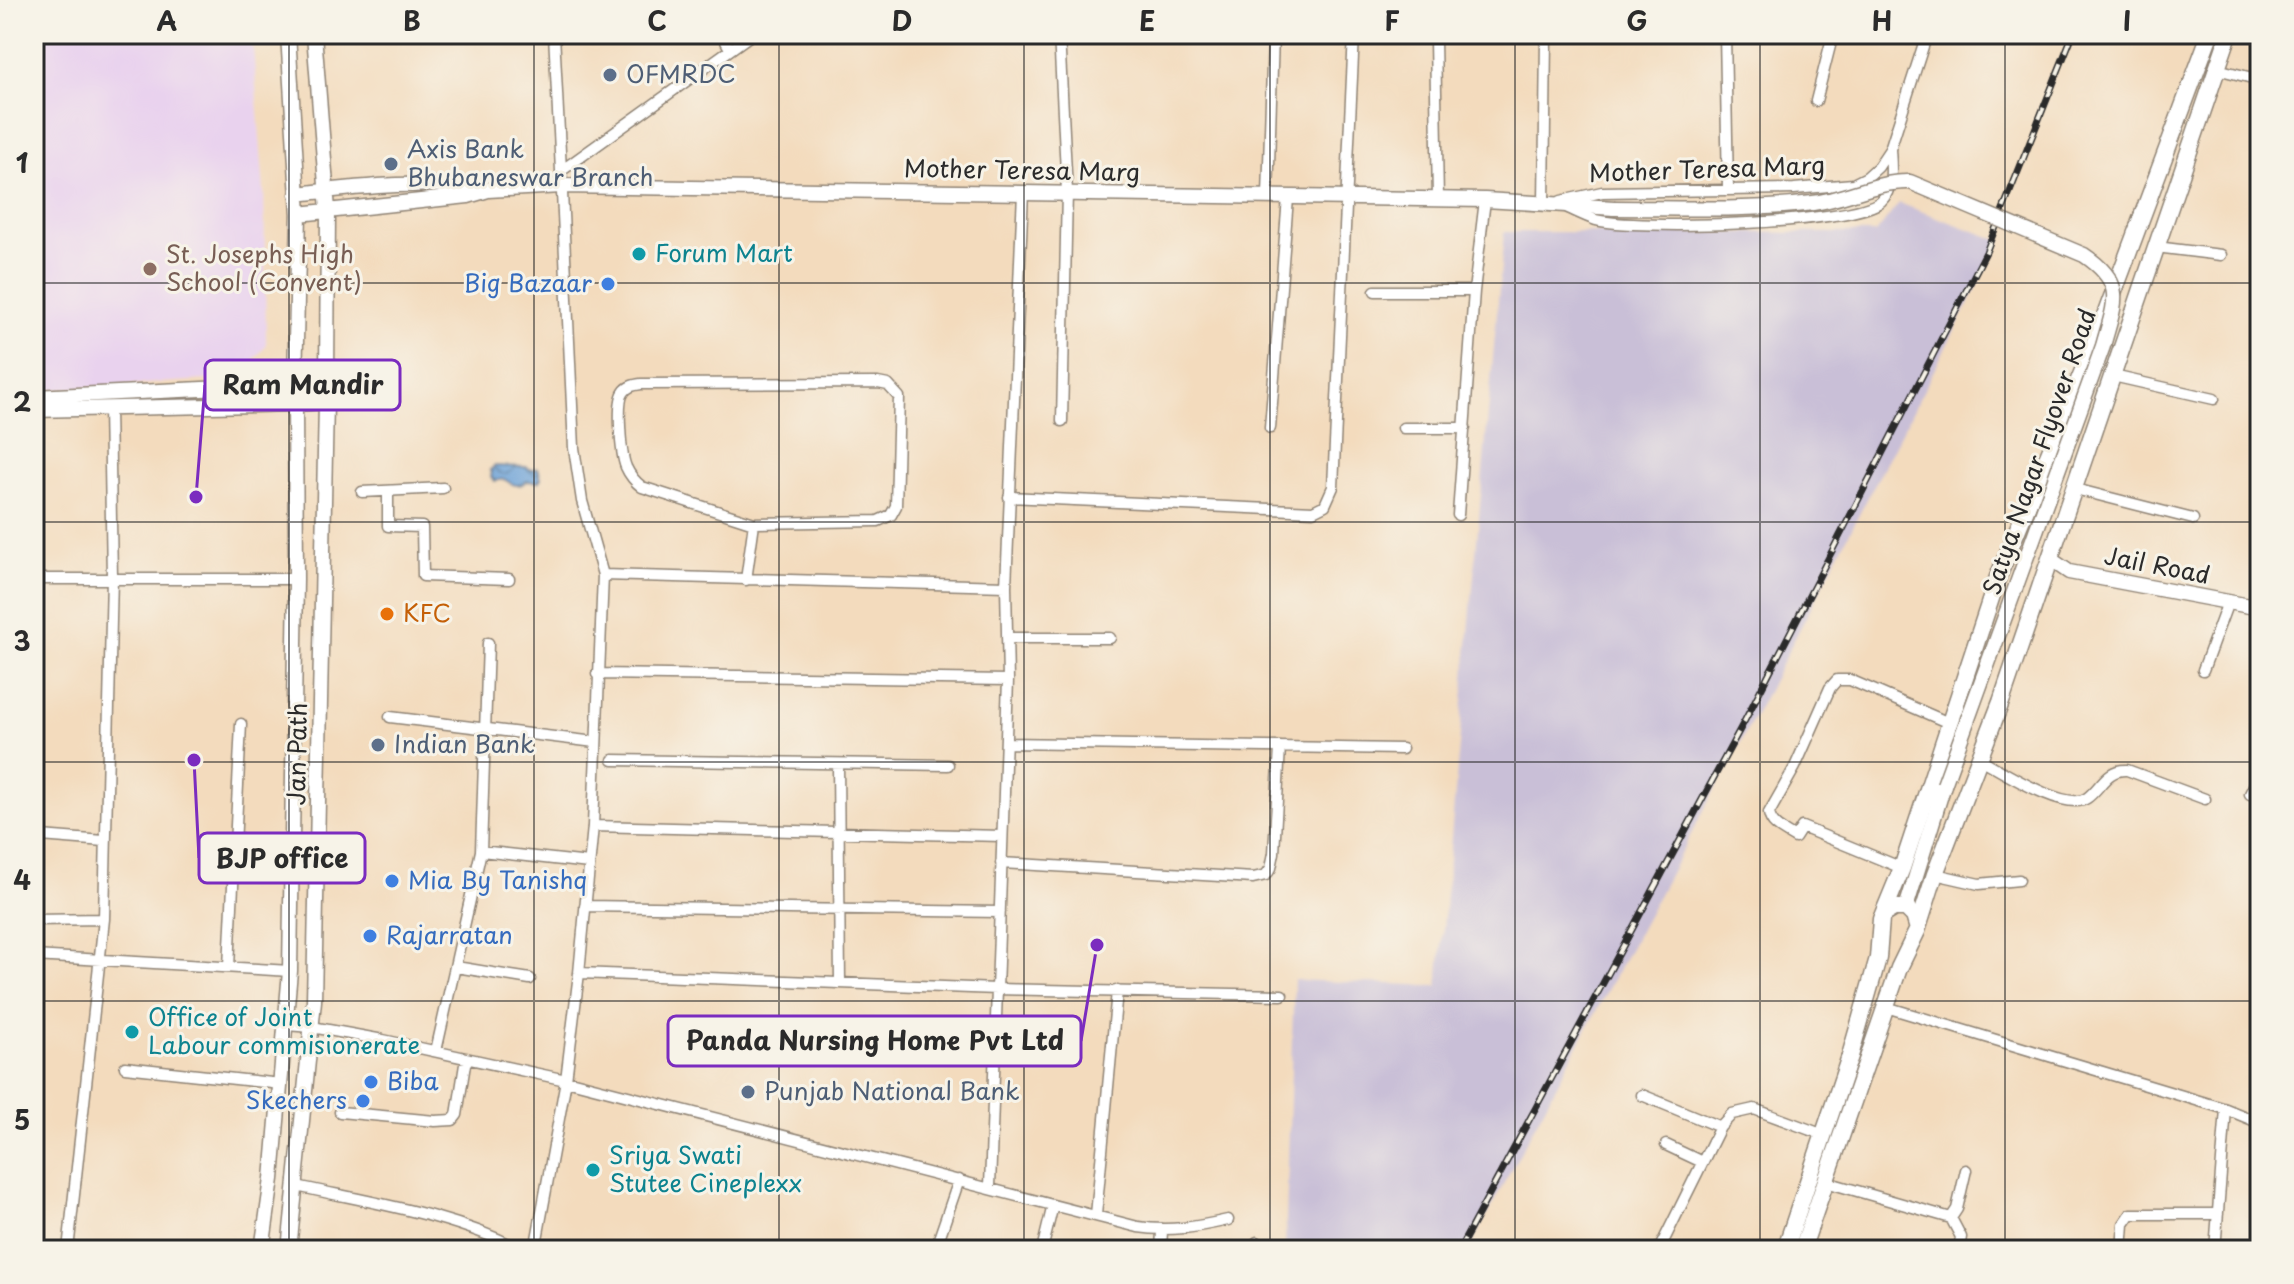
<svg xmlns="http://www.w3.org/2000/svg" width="2294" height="1284" font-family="'Playpen Sans',sans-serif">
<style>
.built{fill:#e9d2ee}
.railway{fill:#c9bfd7}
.water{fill:url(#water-waves);stroke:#4a6681;stroke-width:2}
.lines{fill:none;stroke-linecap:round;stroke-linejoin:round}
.street-casing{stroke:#8f8374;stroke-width:13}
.secondary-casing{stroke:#8f8374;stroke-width:17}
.primary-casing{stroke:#8f8374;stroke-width:19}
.street{stroke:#fff;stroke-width:10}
.secondary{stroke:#fff;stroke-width:14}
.primary{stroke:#fff;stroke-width:16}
.rail-casing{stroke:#2b2b2b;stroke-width:7}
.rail{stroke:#f7f3e8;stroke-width:4;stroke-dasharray:12;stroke-linecap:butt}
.secondary-bridge-casing{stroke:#8f8374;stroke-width:17;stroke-linecap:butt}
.secondary-bridge{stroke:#fff;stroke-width:14}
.grid{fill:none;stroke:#2b2b2b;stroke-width:2;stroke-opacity:0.55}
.service-dot{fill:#5c6f8a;stroke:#f7f3e8;stroke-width:3}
.culture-dot{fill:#0f9aa8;stroke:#f7f3e8;stroke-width:3}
.education-dot{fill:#8d6e63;stroke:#f7f3e8;stroke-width:3}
.shop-dot{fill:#3f7fe0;stroke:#f7f3e8;stroke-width:3}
.food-dot{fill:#e8710a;stroke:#f7f3e8;stroke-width:3}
.labels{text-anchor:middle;stroke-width:6;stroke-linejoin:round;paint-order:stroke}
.service-label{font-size:24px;fill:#4e5e75;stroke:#f7f3e8;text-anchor:start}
.street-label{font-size:24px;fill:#2b2b2b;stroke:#f7f3e8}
.culture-label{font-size:24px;fill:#0d838f;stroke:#f7f3e8;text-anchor:start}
.education-label{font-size:24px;fill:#785e54;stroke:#f7f3e8;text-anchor:start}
.shop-label{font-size:24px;fill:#366cbe;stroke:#f7f3e8;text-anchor:start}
.food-label{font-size:24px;fill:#c56008;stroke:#f7f3e8;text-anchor:start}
.leader{fill:none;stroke:#7b2cbf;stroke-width:3}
.callout-dot{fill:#7b2cbf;stroke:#f7f3e8;stroke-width:3}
.callout{fill:#f7f3e8;stroke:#7b2cbf;stroke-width:3}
.callout-label{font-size:26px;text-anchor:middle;font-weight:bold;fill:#2b2b2b}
.neatline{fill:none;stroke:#2b2b2b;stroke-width:3}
.grid-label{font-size:26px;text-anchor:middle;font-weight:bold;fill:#2b2b2b}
</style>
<defs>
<pattern id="water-waves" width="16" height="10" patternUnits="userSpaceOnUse" patternTransform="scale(2)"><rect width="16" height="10" fill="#6aa0d7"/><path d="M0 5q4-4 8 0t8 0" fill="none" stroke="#5783af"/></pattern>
</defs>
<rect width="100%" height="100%" fill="#f7f3e8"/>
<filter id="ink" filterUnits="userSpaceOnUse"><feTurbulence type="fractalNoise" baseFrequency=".0125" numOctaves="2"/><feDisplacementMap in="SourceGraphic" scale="16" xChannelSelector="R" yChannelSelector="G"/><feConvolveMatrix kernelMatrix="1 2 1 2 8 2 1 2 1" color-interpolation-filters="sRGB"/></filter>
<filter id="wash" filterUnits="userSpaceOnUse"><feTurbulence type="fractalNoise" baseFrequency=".006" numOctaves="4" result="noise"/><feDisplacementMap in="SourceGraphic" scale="32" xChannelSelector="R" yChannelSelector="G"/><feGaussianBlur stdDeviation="1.8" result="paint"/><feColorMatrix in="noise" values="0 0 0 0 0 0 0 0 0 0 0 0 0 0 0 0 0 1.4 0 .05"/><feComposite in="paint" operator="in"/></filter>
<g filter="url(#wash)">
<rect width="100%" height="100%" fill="#f3dbbd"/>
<path class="built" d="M34 34H252L264 192 266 346 237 378 34 391Z"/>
<path class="railway" d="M1899 203 2001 241 1756 713 1468 1250H1285L1294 980 1438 986 1504 232 1876 233Z"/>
<path class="water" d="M495 466 526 467 532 470 538 468 541 478 538 482 527 481C518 488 513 485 504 479L495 481 491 477 492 472 490 470Z"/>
</g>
<g filter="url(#ink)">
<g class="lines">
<defs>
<path id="street" d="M554 34 561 171
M722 34 730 49
M1059 34 1067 192 1062 421
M1725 34 1728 189
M1435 40 1438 199
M2217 69 2260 80
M1816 101 1833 34
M1268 197 1273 34
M1561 201 1602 192 1794 189 1853 184 1867 177 1878 167 1890 149 1927 34
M1544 203 1546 38
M1568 208C1577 212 1587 217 1596 220 1633 230 1855 225 1881 201 1894 189 1891 165 1890 149
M2156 247 2221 255
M1375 291H1474
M2113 376 2214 399
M1270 428 1288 198
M1403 428H1465
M2075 489 2193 519
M388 491V526L422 527 423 576 509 579
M362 492 443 488
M1009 497 1313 511 1325 505 1333 487 1354 34
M1458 515 1474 291 1485 200
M603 575 1006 586
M34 579H296
M746 580 754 523 878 521 891 515 896 506 899 397 888 385 878 383 641 384C634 385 628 386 624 392 616 402 621 455 626 467 630 476 634 481 642 487L754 523
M1007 638H1110
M2203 670 2228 602
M597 674 1008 680
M390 717 595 742
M1006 743 1402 749
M1978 758C1999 769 2066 813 2087 798 2102 787 2106 769 2127 770L2205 799
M613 760 948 765
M838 764 840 983
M2250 794 2260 774
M593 826 1002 836
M41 836 104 841
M481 851 589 863
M1001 863 1253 878 1266 875 1271 868 1274 853 1280 747
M1902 868 1802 827 1795 838C1785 831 1771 827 1769 813L1795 767 1830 688 1837 680H1850L1949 723
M1935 874 1979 884 2019 880
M585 906 1000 912
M34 920 104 919
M34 956 290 971
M229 967 241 724
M456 967 530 979
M579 973 997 989 1282 995
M1886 1007 2226 1109 2215 1250
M286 1025 312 1027 383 1040 566 1080 1138 1227C1170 1232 1197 1227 1228 1220
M436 1051 481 851 488 643
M125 1067 281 1084
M1642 1095 1720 1127
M2226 1109 2260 1123
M340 1112 435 1121 453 1120 457 1115 466 1058
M1666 1145 1702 1162
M1826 1182 1951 1218 1957 1209 1966 1170
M297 1186C372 1203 452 1214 521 1250
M990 1187 1008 680 1006 586 1023 192
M1096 1215 1117 991
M1951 1218 1961 1237 1959 1250
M2216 1244 2234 1250
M68 1250 104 919 112 577 109 408
M535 1250 566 1080 579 973 593 826 603 575 582 501 574 448 561 171 752 34
M935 1250 959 1180
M1042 1250 1053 1205
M1161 1250 1162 1231
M1252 1250 1257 1242
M1659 1250 1720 1127 1732 1114 1754 1109 1824 1135
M2122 1250 2124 1224 2131 1214H2218"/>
<path id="secondary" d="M314 34 328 210 327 382
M297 194C351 188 435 178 488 190
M299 214 468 196 488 190 562 186 1485 200 1614 208
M34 397 267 386 327 382 326 402 295 404V383L299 214 288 34
M34 410 295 404 296 579 290 971 272 1179 262 1250
M2050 559 2069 572 2260 608
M1906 908 1944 785
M289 1250 314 1001 326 402"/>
<path id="primary" d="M1884 914 1894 908H1906L1914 916 1917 926
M1785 1250 1850 1056 1878 958 1881 919 1902 868 1998 577 2100 329 2210 34
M1802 1250 1899 968 1917 931 1935 874 2001 702 2229 34"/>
</defs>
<use href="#street" class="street-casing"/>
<use href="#secondary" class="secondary-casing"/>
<use href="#primary" class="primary-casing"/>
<use href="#street" class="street"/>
<use href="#secondary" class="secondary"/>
<use href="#primary" class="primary"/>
<defs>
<path id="rail" d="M1459 1250 1745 720 1986 252 2073 34"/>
</defs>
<use href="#rail" class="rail-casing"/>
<use href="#rail" class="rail"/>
<defs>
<path id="secondary-bridge" d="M1614 208C1680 208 1747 211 1813 203 1847 199 1876 181 1910 182L2084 255C2127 284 2115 302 2103 346L1944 785"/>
</defs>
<use href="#secondary-bridge" class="secondary-bridge-casing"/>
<use href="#secondary-bridge" class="secondary-bridge"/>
</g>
</g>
<path class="grid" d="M289 34V1250M534 34V1250M779 34V1250M1024 34V1250M1270 34V1250M1515 34V1250M1760 34V1250M2005 34V1250M34 283H2260M34 522H2260M34 762H2260M34 1001H2260"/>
<g class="service-dot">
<circle cx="610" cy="75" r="8"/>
<circle cx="391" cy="164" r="8"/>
<circle cx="378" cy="745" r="8"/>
<circle cx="748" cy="1092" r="8"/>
</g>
<g class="culture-dot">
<circle cx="639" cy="254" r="8"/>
<circle cx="132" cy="1032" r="8"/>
<circle cx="593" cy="1170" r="8"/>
</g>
<circle class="education-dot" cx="150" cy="269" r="8"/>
<g class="shop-dot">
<circle cx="608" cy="284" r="8"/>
<circle cx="392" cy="881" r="8"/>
<circle cx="370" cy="936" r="8"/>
<circle cx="371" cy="1082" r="8"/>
<circle cx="363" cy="1101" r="8"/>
</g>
<circle class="food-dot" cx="387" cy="614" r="8"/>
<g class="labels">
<g class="service-label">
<text x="626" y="83">OFMRDC</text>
<text x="407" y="158">Axis Bank<tspan x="407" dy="28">Bhubaneswar Branch</tspan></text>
<text x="394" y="753">Indian Bank</text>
<text x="764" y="1100">Punjab National Bank</text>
</g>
<g class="street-label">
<text transform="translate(1707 170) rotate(-2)" y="8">Mother Teresa Marg</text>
<text transform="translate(1022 171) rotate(1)" y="8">Mother Teresa Marg</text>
<text transform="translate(2040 452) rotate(-71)" y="8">Satya Nagar Flyover Road</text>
<text transform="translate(2157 566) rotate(11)" y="8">Jail Road</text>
<text transform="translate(298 754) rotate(-89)" y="8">Jan Path</text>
</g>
<g class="culture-label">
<text x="655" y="262">Forum Mart</text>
<text x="148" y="1026">Office of Joint<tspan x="148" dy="28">Labour commisionerate</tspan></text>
<text x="609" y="1164">Sriya Swati<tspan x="609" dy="28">Stutee Cineplexx</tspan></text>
</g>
<g class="education-label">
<text x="166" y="263">St. Josephs High<tspan x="166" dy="28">School (Convent)</tspan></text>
</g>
<g class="shop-label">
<text x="592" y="292" text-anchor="end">Big Bazaar</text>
<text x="408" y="889">Mia By Tanishq</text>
<text x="386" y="944">Rajarratan</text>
<text x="387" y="1090">Biba</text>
<text x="347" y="1109" text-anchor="end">Skechers</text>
</g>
<g class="food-label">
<text x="403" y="622">KFC</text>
</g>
</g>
<path class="leader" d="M196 497L205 385M194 760L199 858M1097 945L1081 1041"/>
<g class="callout-dot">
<circle cx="196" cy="497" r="8"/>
<circle cx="194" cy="760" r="8"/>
<circle cx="1097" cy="945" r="8"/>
</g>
<g class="callout">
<rect x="205" y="360" width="195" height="50" rx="8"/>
<rect x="199" y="833" width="166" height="50" rx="8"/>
<rect x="668" y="1016" width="413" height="50" rx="8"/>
</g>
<g class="callout-label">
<text x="303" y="394">Ram Mandir</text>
<text x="282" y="868">BJP office</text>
<text x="875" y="1050">Panda Nursing Home Pvt Ltd</text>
</g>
<rect width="2294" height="1284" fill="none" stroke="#f7f3e8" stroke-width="88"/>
<rect x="44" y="44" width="2206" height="1196" class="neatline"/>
<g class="grid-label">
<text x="167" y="31">A</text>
<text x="412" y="31">B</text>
<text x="657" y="31">C</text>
<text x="902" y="31">D</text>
<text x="1147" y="31">E</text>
<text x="1392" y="31">F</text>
<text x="1637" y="31">G</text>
<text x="1882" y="31">H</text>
<text x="2127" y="31">I</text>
<text x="22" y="173">1</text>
<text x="22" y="412">2</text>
<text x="22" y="651">3</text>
<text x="22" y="890">4</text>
<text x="22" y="1130">5</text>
</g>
</svg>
